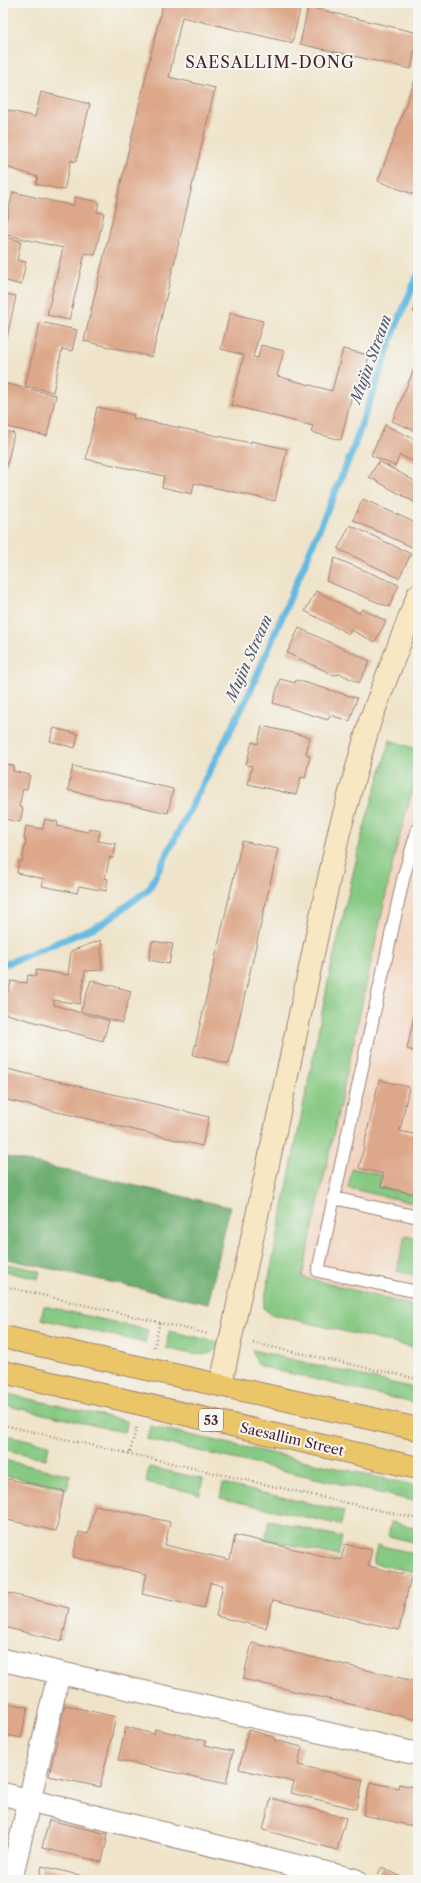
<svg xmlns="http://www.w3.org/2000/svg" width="421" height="1883" font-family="'Libre Caslon Text',serif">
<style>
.built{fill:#f2d4be}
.green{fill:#86c982;stroke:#687456}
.forest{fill:#6cad70;stroke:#5b664e}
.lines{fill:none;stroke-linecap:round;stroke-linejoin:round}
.stream{stroke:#64bae1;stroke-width:7}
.building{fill:#dda789}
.lane-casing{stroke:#9c827a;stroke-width:14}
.street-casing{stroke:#9c827a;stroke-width:24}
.secondary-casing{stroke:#9c827a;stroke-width:24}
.primary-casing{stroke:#9c827a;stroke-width:24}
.path{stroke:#9c827a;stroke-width:2.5;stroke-dasharray:1 3;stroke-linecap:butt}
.lane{stroke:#fff;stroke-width:12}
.street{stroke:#fff;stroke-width:22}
.secondary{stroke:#f7e8c3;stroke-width:22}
.primary{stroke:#ebc669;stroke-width:22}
.labels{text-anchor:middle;stroke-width:4;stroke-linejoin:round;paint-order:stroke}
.shield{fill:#f6f6f2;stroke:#7e6067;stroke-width:1}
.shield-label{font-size:13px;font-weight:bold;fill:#4a1f2b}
.street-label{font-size:14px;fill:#4a1f2b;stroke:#f6f6f2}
.water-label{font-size:15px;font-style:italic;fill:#53556b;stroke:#f6f6f2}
.quarter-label{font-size:16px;letter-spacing:1px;fill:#4a1f2b;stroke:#f6f6f2}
</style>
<rect width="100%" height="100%" fill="#f6f6f2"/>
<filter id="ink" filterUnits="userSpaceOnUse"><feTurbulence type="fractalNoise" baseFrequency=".025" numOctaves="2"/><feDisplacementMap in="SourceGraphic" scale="8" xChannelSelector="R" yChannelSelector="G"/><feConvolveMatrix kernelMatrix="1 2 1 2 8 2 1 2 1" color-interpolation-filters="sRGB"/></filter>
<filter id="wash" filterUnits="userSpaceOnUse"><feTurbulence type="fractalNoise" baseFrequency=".012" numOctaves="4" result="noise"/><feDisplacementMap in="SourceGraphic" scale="16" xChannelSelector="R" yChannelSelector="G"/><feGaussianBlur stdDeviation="0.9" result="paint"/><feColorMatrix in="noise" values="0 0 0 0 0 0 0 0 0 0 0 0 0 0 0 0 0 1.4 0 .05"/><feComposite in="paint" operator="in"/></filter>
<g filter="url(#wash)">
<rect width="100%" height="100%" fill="#efe4ca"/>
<path class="built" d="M418 737V1322L288 1290 384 850Z"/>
<path class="green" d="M390 740 418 750V768L395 853 302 1277 418 1307V1349L271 1314 263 1308 330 972 362 835Z
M352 1168 382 1175 379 1187 418 1196V1204L348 1188Z
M405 1236 418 1239V1276L397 1271Z
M3 1263 40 1271 38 1279 3 1271Z
M44 1306 148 1330 145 1343 41 1319Z
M169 1331 222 1343C209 1363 185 1352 166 1348Z
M252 1350 418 1389V1404L263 1367 257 1363Z
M3 1393 127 1421 124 1432 3 1405Z
M150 1426 418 1486V1502L147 1439Z
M3 1434 49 1445 46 1459 3 1449Z
M3 1460 71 1475 67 1489 3 1475Z
M149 1467 203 1479 200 1494 146 1482Z
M223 1484 344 1511 341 1525 220 1498Z
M269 1520 342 1537 338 1556 265 1539Z
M391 1522 418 1528V1543L388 1536Z
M377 1545 418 1554V1573L373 1563Z"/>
<path class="forest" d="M3 1156 230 1207 208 1304 3 1258Z"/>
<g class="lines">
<path class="stream" d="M3 965 102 924 149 889 250 692 352 452 396 326 418 275"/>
</g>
<g id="blocks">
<path class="building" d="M163 3H289L301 6 292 43 182 17 169 77 215 88 152 357 84 341Z
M308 7 418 33 411 69 300 44Z
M418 71V186L415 195 378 181Z
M41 92 90 104 76 162 71 160 64 190 36 184 38 177 3 166V109L35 117Z
M13 192 73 206 75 197 99 202 97 212 104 213 95 255 85 253 69 320 47 315 63 248 3 234Z
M3 237 21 241 17 260 26 262 21 285 3 280Z
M3 293 16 296 7 338 3 337Z
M418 300V314L413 312Z
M230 313 263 321 253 357 258 358 261 345 284 351 277 376 332 391 343 349 369 355 359 397 352 395 341 440 311 432 313 426 231 405 244 355 221 349Z
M40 322 77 330 72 351 62 349 53 392 25 386Z
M415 367 418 368V432L392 421Z
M7 384 56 395 47 436 3 426V403Z
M97 407 134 415 133 418 251 443V441L287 449 275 501 194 483 192 494 162 487 164 476 86 459Z
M385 425 418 441V464L400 455 395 466 371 455Z
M3 431 14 433 7 466 3 465Z
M379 461 418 483V504L369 477Z
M363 499 418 524V538L414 548 353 520Z
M350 525 411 554 399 578 338 549Z
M335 558 399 585 389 607 326 581Z
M316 591 359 613 362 609 386 621 375 642 351 630 349 634 305 611Z
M299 628 370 661 359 683 341 674 334 675 287 653Z
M280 679 295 683 296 680 357 698 350 721 330 715 328 720 273 703Z
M262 726 310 737 306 754 310 756 305 778 301 777 296 795 248 784 252 766 246 765 252 742 258 744Z
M54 728 78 734 75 748 50 741Z
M3 763 14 766 13 771 30 775 27 789H23L19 807 23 808 20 822 5 819 4 825Z
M73 766 173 789 168 813 68 790Z
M45 819 58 822 57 826 88 832 89 828 100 831 98 841 116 844 113 858 110 857 105 878 108 879 106 891 79 886 77 893 42 886 44 879 17 873 19 861 22 862 26 840 24 839 26 826 43 829Z
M242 841 278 849 229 1064 193 1055Z
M3 844 7 845 4 857H3Z
M101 940 102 970 85 971 80 1004 54 1000V1005L109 1021 103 1041 3 1013V991L9 992 11 981 27 983 28 975 36 976V970L68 975 71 951Z
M152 941 173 944 169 964 149 960Z
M91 980 131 991 122 1023 81 1011Z
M417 1003H418V1052L407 1049Z
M3 1068 209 1117 202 1146 3 1099Z
M379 1080 409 1087 400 1131 418 1135V1195L381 1186 384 1174 359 1168Z
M3 1478 64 1491 56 1531 3 1519Z
M95 1505 170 1522 165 1545 230 1560 235 1535 341 1560 345 1544 372 1550 368 1566 411 1576 399 1630 273 1600 266 1628 216 1616 223 1585 210 1583 204 1608 142 1594 147 1574 73 1557 79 1532 88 1534Z
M3 1592 69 1608 62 1641 3 1627Z
M252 1643 418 1682V1720L243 1679Z
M3 1702 28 1707 21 1738 3 1734Z
M65 1705 116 1717 100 1787 49 1776Z
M126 1727 154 1734 155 1729 206 1741 205 1745 233 1751 226 1784 118 1760Z
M248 1730 274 1737V1740L302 1747 298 1765 363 1780 356 1809 291 1793 294 1782 239 1769Z
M370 1782 398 1788 399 1784 418 1788V1827L363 1815Z
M271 1798 346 1818 337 1850 263 1830Z
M49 1820 108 1834 102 1862 42 1848Z
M42 1866 95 1879V1880H39Z
M382 1867 407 1880H375Z"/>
</g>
</g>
<g filter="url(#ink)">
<use href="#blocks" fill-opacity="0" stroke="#9c827a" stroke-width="1"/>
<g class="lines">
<defs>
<path id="lane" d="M418 829 404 875 318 1271 418 1292
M334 1198 418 1217"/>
<path id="street" d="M3 1660 418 1754
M3 1794 355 1880
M11 1880 59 1673"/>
<path id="secondary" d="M221 1384 339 832 370 721 418 595"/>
<path id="primary" d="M3 1337 418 1429
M3 1372 418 1468"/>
</defs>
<use href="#lane" class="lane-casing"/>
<use href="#street" class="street-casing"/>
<use href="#secondary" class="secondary-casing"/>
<use href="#primary" class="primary-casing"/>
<path class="path" d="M3 1286 209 1334
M253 1343 418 1379
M154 1347 160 1322
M3 1425 418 1519
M130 1452 137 1426"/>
<use href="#lane" class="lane"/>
<use href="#street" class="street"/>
<use href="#secondary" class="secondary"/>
<use href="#primary" class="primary"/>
</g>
</g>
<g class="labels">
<rect class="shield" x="199" y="1409" width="24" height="22" rx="3"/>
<g class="shield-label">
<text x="211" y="1425">53</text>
</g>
<g class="street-label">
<text transform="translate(292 1439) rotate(13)" y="5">Saesallim Street</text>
</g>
<g class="water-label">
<text transform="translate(371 359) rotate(-70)" y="5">Mujin Stream</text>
<text transform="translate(249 658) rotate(-66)" y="5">Mujin Stream</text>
</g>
<g class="quarter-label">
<text x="270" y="68">SAESALLIM-DONG</text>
</g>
</g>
<rect width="421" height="1883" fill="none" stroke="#f6f6f2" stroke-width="16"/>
</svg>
